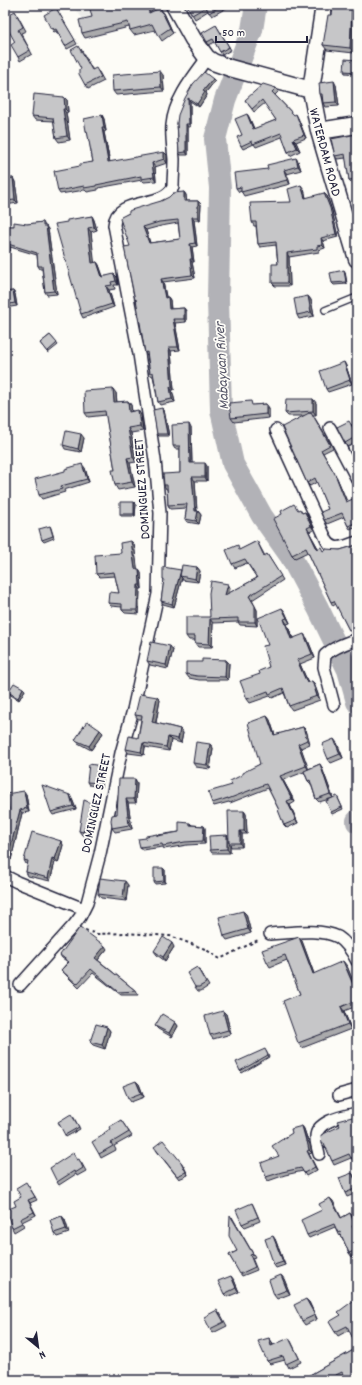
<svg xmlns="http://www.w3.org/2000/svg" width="362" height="1385" font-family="Dekko,sans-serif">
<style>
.built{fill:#ecece9}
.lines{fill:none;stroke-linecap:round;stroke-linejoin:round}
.river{stroke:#b2b2b7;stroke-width:22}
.lane-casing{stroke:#22223b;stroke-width:8}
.street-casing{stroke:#22223b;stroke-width:14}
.secondary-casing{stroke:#22223b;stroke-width:19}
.path{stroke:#22223b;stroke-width:2;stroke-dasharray:3 3;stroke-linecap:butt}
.lane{stroke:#fdfcf7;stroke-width:5.5}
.street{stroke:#fdfcf7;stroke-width:11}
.secondary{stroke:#fdfcf7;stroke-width:16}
.wall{fill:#aaaaac;stroke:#22223b;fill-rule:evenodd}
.shaded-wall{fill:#8b8b8c;stroke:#22223b}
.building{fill:#c6c6c8;stroke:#22223b;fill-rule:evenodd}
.labels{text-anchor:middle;stroke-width:3.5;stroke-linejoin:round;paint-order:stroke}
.street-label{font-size:14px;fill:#22223b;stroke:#fdfcf7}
.water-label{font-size:15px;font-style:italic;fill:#545466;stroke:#fdfcf7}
</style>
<rect width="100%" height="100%" fill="#fdfcf7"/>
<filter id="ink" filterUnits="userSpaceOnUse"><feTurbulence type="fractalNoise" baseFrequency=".025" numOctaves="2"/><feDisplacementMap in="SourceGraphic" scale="8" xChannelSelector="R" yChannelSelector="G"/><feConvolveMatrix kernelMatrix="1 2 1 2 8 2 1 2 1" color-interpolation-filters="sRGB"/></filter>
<g filter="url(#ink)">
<path class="built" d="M71 5H163L164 7 87 23Z"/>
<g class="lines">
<path class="river" d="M256 5 252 30 225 100 215 139 220 188 218 299 221 410 233 464 262 516 291 557 318 608 348 670 357 702
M357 821V822"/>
<defs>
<path id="lane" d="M325 310 357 297"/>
<path id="street" d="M330 428 357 479
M276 430 327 541C335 553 346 545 357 542
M334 705 324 667 325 655C334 647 346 643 357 639
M5 876 17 882 84 909
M270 934C290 933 320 928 338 937 346 942 353 953 357 961
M20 985 74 925 80 917 87 903 100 854 121 753 133 710 158 594 160 513 155 460 139 354 114 225C116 196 163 209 173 187 173 178 174 169 174 159 173 148 171 137 172 125 174 100 193 77 207 58
M339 1095 357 1090
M319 1154C318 1149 316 1144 316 1138 315 1121 344 1116 357 1113"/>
<path id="secondary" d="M174 5 193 39 207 58 213 62 230 68 311 90
M324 5 311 90 319 131 331 172 357 259
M319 131 357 125"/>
</defs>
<use href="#lane" class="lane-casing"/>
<use href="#street" class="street-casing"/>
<use href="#secondary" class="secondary-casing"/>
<path class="path" d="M85 930 97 934 126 933 170 936 205 949 220 959 260 939"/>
<use href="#lane" class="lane"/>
<use href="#street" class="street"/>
<use href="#secondary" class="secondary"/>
</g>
<path class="wall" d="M77 5H84L78 6Z
M187 5H232L212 16 208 11 195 19Z
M56 8 77 44 67 49 58 33H57L56 31 54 32 51 29Z
M347 8 356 13 354 53 327 50 323 45 332 15Z
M15 11 26 31 21 33 32 54 20 61 18 57 15 42Z
M152 12 164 13 173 33 162 41 155 30 134 35 130 30 129 27 85 38 82 33 92 17Z
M216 25 231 50 222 55 215 42 209 45 207 42Z
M81 49 92 69 99 72 104 81 88 89 85 85 81 69Z
M357 60V74L345 73 344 71Z
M163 75 164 91 116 95 113 91Z
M213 79 215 81 206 92 207 95 199 107 190 101V127H188V155H181L179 153 177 123 193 84Z
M336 85 339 106 325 107 323 103 322 98 320 94Z
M276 88 279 91 275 95 294 115 298 118 306 138 296 142 300 151 290 156 288 152 282 137 256 147 254 144 243 149 241 146 242 135 247 114 249 117 254 129 276 120 265 103 254 112 245 100Z
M64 97 67 100 68 112 66 113 70 140 59 142 56 138 54 121 35 120 32 116Z
M102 115 104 119 106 131 104 132 110 162 167 155V163L155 167 156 181 144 182 142 180 98 188V190L87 192 85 190 60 194 58 191 80 166 93 162 88 134 86 131Z
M357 131V183H352L349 180 346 158 337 159 335 156 357 134Z
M298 161 301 170 287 174 290 184 244 196 241 191 239 192 236 188 268 169Z
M13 178 15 182 18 203 5 205V179Z
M304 189 306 198 327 196 332 211 338 237 323 241 325 248 319 250V252L289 257 290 286H275L272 283 278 264 276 245 260 247 258 244 256 226H254L252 222 291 202Z
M184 192 186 195V201H198L201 204 200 220H194L197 246 192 247 194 262H192L195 278 163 282 166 297H168L170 300 171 309 184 308 186 311V322L175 323 180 350 171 351 174 390H172L175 402 160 405 158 402 153 376H152L150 373 147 356 145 353 137 303 135 300 130 246 161 201ZM178 223 180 239 150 243 146 230 161 226Z
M92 216 94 220 97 230 91 232 94 263 97 262 99 265 103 276 117 277 118 285H114L115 289 109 290 114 307 83 318 81 314 67 222Z
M43 222 45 226 48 229 57 294 47 295 45 292 42 269H40L38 266 37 255 10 247V251H5V226H14Z
M344 270 345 272 347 284 334 285 332 283Z
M13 291 15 294 17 306 5 308V292Z
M308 296 311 300 314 316 299 319 297 315Z
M50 335 58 345 48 353 40 343Z
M344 362 346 366 352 384 328 392 326 389Z
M116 393 117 402 128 401 131 405 132 411 141 415 143 431 131 433 136 462 130 463 135 487 118 490 115 485V470L106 415 88 417 85 413Z
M313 399 316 403V415H313L333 448 323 453 337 478 347 502 355 498 357 501V526L350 529 348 526 344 517 327 524 324 520 328 509 317 482 310 486 307 483 304 416H288L285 413Z
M266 404 269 408V418L234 422 231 418 254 405Z
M162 408 164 410 169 436H159L157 434Z
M352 424 357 433V442L348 447 345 443Z
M191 428 192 463 207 466V481H195L197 511H198L201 515 199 524 187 522 185 519 187 508 170 509 168 505 167 489H166L164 485 180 473V449H175L173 446Z
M84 438 81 452 65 449 63 445Z
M85 468 89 482 64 490 65 492 42 499 39 495Z
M136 504 135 516H121L120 514Z
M298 510 303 513 305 512 308 516 314 530 309 532 318 548 323 551 340 550 357 545V633L352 634 349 630 336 604 333 606 331 602 308 552 295 558 292 555 282 514Z
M50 526 51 528 54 538 44 542 42 540Z
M257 541 265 556 267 554 283 580 252 600 257 610V626L240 625 238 622 213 623 212 647H198L195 643V640H189L186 636 210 617 228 584 230 588 229 593 257 578 247 563 235 568 232 564 240 550Z
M134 544 137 569 141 573 142 589H140L139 614 125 613 122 610V607L111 606 108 603 119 593 115 576 99 577 96 574 121 553Z
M197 567 200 571 198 582 182 580V578L174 607 163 604 161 601 164 580 163 579 181 570Z
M282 608 285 612 290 623 287 624 293 638H307L315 658 300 664 308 683 312 681 315 686 320 700 292 710 289 706 284 693 272 698 270 696 250 703 247 699 260 674 269 667 268 645Z
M173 650 168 669 150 665 147 661Z
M226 660 229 663 228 680H199L189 678 186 674 202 662Z
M25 690 19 700 9 694 8 692Z
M157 697 160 700 156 723 180 729 183 733 181 743 171 740 169 751 145 747 144 755 128 753 126 749 138 738 141 719H138L135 715Z
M267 716 270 720 275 735 303 727 306 730 310 744 301 748 308 769 320 764 322 768 333 798 319 802 316 799 311 784 308 781 304 772 283 780 295 802 290 805 298 823 287 828 284 825 279 810 268 788 230 803 229 802 214 806 212 803 242 775 260 764Z
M103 733 91 750 78 743 75 740Z
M337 743 343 758 331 763 328 759Z
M210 744 213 748 210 769 196 767 193 763Z
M102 766 104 770 102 787 89 785 87 782Z
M135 779 137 783 136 803H128L132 829 115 832 112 828 117 814Z
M26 794 29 812 22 813 11 860 9 859 6 867 5 866V823Z
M338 798 343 809 332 814 331 812Z
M72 799 76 809 53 815 51 812Z
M94 804 97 808 86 836 82 835 79 831Z
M244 811 246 814 247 834H242V847H231L230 844V853H212L210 850 229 838Z
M190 823 192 825 204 826 205 828V844L187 845 164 849 163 847 142 850 140 847 157 834 158 835 179 832Z
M61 841 63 845 58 863 55 862 50 881 28 876 26 872 28 864H26L24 860Z
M163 868 165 870V883L155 884 154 882Z
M128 885 126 901 101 898 98 894Z
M243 911 246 914 251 933 227 940 224 936Z
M299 937 302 941 314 974 347 966 357 991V1006L344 1011 351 1029 302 1048 298 1043 300 994 287 960 270 967 267 962Z
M174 947 165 961 157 955 154 951Z
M107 949 98 960 136 991 138 995H121L93 973 79 988 61 970 68 962 62 958 60 955Z
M197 967 209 986 201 991H198L195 987Z
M226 1014 231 1034 213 1039 210 1035Z
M175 1022 178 1026 172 1037 158 1029 155 1026Z
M107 1027 110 1031 105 1049 93 1045 90 1042Z
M266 1051 269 1057 242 1073 240 1071Z
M139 1084 144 1097 131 1102 128 1098Z
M73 1116 80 1129 66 1137 65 1135Z
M357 1116V1160L354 1162 351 1158 334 1165 332 1161 326 1147 325 1148 322 1144 340 1126Z
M121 1120 132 1136 114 1146 116 1150 101 1158 99 1154 105 1134Z
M302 1126 304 1129 308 1141 310 1144 312 1153 309 1154 317 1170 306 1176 303 1171 285 1175 268 1181 266 1177 292 1133Z
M156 1150 183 1165 188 1175 179 1179Z
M73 1153 77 1159 81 1162 86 1171 77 1176 76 1174 59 1185 57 1182Z
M355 1177 357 1182V1193L347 1197 345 1193Z
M28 1185 37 1200 30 1203 36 1215 22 1222 24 1226 14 1232 12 1228 16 1206Z
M330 1198 341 1218 350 1213 353 1217 357 1226V1229L355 1230 357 1235V1254L352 1257 349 1253 341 1235 340 1236 338 1233 335 1227 309 1238 307 1235Z
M252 1203 254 1207 260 1221 245 1227 242 1224Z
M62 1216 65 1220 69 1233 57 1237 54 1233Z
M232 1217 255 1257 252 1258 257 1270 242 1276 229 1255 237 1251Z
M275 1239 285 1265 276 1268 274 1265Z
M281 1275 284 1279 290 1294 277 1299 274 1295Z
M234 1280 239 1292 227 1297 224 1294Z
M357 1299V1347L349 1330 338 1336 335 1332 341 1315Z
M309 1302 317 1319 305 1325 302 1321Z
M220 1313 227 1326 213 1333 210 1329Z
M269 1338 272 1342 273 1345 291 1341 301 1362 289 1368 285 1360 270 1364 267 1361Z
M357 1348V1380H345L343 1376 335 1380H301Z"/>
<path class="shaded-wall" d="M148 5H151L153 19 149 13Z
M343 5H347V13L343 8Z
M160 8 164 13 173 33 170 28Z
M352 8 356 13 354 53 350 48Z
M160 71 163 75 164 91 161 87Z
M213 79 215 81 206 92 207 95 199 107 197 104 203 91Z
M334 81 336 85 339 106 336 102Z
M64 97 67 100 68 112 65 109Z
M188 98 190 101V127L189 124Z
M63 109 66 113 70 140 67 136Z
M247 114 249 117 256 133 253 129Z
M296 114 298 118 306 138 304 135Z
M102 115 104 119 106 131 104 128Z
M186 124 188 127V155L186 152Z
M102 128 104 132 110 165 108 162Z
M293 139 296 142 300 151 297 148Z
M164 152 167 155V163L164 159Z
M296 158 298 161 301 170 298 166Z
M152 163 155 167 156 181 154 177Z
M284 170 287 174 290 184 287 180Z
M13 178 15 182 18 203 15 200Z
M301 185 304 189 307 202 305 198Z
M184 192 186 195 187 204 184 201Z
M324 193 327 196 332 211 338 237 336 234Z
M198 201 201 204 200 220 198 217Z
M92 216 94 220 97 230 94 227Z
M192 217 194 220 197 246 195 243Z
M46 226 48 229 57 294 54 291Z
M143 227 146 230 151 246 149 243Z
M88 228 91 232 95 267 92 263Z
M321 238 323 241 325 248 322 245Z
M8 244 10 247V251L8 248Z
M190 244 192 247 194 262 192 259Z
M287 253 289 257 290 286 287 283Z
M190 259 192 262 195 278 192 275Z
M97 262 99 265 104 280 102 277Z
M344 270 345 272 347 284 346 282Z
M114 274 117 277 118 285 116 281Z
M161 279 163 282 167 301 165 298Z
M106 286 109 290 114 307 112 304Z
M13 291 15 294 17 306 15 303Z
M308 296 311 300 314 316 311 312Z
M168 297 170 300 171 312 169 309Z
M184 308 186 311V322L184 319Z
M173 319 175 323 180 350 178 347Z
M169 347 171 351 174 390 172 387Z
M344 362 346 366 352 384 350 380Z
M170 387 172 390 175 402 172 399Z
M113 389 116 393 117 407 114 402Z
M313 399 316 403V415L313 411Z
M128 401 131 405 132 417 129 412Z
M266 404 269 408V418L266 414Z
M162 408 164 410 169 436 167 434Z
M138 410 141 415 143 431 140 426Z
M189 424 191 428 192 467 190 463Z
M128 428 131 433 136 462 133 457Z
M81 434 84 438 81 452 78 449Z
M321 450 337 478 349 506 346 502Z
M127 458 130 463 135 487 132 482Z
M205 463 207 466V481L205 477Z
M82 464 85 468 89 482 87 479Z
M192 477 195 481 197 514 195 511Z
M134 502 136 504 135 516 134 514Z
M198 511 201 515 199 524 196 521Z
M305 512 308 516 314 530 311 526Z
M307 528 309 532 320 552 317 549Z
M131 541 134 544 138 573 135 569Z
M197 567 200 571 198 582 195 579Z
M139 569 141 573 142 589 140 585Z
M181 570 180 576 182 578 174 607 172 604Z
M228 584 230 588 228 599 225 595Z
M138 585 140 589 139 614 137 610Z
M249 596 257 610V626L255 622Z
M282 608 285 612 290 623 287 618Z
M210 619 213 623 212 647 209 644Z
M284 619 287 624 294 643 291 639Z
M304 634 307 638 315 658 312 654Z
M170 646 173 650 168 669 166 665Z
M226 660 229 663 228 680 225 677Z
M297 660 300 664 310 687 307 683Z
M312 681 315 686 320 700 317 696Z
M23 688 25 690 19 700 18 698Z
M157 697 160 700 155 726 152 722Z
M267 716 270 720 276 739 274 735Z
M303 727 306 730 310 744 307 740Z
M180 729 183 733 181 743 178 739Z
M100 730 103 733 91 750 89 746Z
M168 737 171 740 169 751 166 747Z
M334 739 337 743 343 758 340 754Z
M143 743 145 747 144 755 141 752Z
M210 744 213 748 210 769 207 765Z
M298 744 301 748 309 770 306 766Z
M320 764 322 768 333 798 330 794Z
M102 766 104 770 102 787 99 783Z
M280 776 283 780 295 802 292 799Z
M135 779 137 783 136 803 134 799Z
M24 791 26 794 29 812 27 808Z
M70 795 72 799 76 809 73 806Z
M126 799 128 803 132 829 129 825Z
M287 801 290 805 298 823 296 820Z
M94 804 97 808 86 836 83 832Z
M20 810 22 813 11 860 8 856Z
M244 811 246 814 247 834 244 831Z
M204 826 205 828V844L203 841Z
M240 831 242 834V847L240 843Z
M227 835 229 839V843L230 844V853L227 849Z
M61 841 63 845 58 863 55 859Z
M6 856 9 859 6 867 5 865V860Z
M52 858 55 862 50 881 48 878Z
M163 868 165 870V883L164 881Z
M125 881 128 885 126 901 123 897Z
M243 911 246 914 251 933 248 929Z
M299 937 302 941 316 979 313 974Z
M172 943 174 947 165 961 163 957Z
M105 946 107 949 97 961 95 958Z
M343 961 347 966 357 991V994Z
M341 1007 344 1011 351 1029 348 1024Z
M223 1011 226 1014 231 1034 228 1030Z
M175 1022 178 1026 172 1037 169 1033Z
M107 1027 110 1031 105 1049 102 1045Z
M136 1081 139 1084 144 1097 141 1093Z
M302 1126 304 1129 308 1141 310 1144 312 1153 309 1150Z
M307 1151 309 1154 317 1170 315 1167Z
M181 1162 183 1165 188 1175 186 1172Z
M352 1173 355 1177 357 1182V1184Z
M330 1198 333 1201 343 1221 341 1218Z
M28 1200 30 1203 36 1215 34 1212Z
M350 1213 353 1217 357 1227 355 1225Z
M62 1216 65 1220 69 1233 66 1229Z
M273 1236 275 1239 285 1265 283 1262Z
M281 1275 284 1279 290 1294 287 1290Z
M231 1276 234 1280 239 1292 236 1288Z
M306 1299 309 1302 317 1319 315 1315Z
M269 1338 272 1342 274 1350 271 1346Z"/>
<path class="building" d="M89 5H148L149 13 160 8 170 28 158 36 152 24 130 30 128 22 82 33 79 20 92 17Z
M187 5H222L209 13 206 7 192 15Z
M333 5H343V8H352L350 48 323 45 328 15H332Z
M56 8 75 40 65 46 56 29 54 30 53 28 51 29 44 15Z
M15 11 23 27 18 30 30 50 18 57 11 45 15 42 5 24V17Z
M216 25 229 47 220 52 213 39 207 42 202 33Z
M78 46 92 70 96 68 101 77 85 85 79 74V70L81 69 71 50Z
M345 59 357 60V72L344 71Z
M160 71 161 87 113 91 112 75Z
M204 72 213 79 203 91 205 92 197 104 188 98 189 124H186V152L179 153 177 123 178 115 185 98 193 84Z
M334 81 336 102 323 103 322 94H320L319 83Z
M263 84 276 88 272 92 294 115 296 114 304 135 293 139 297 148 288 152 281 133 253 144 252 141 241 146 237 137 242 135 235 119 247 114 253 129 276 120 262 100 252 109 245 100Z
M34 94 64 97 65 109H63L67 136 56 138 53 118 32 116Z
M102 115 104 128H102L108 162 164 152V159L152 163 154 177 141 179V176L96 185V186L84 188V186L58 191 54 171 80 166V164L93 162 87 131H86L84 119Z
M356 131H357V179L349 180 345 154 335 156 331 139 357 134Z
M296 158 298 166 284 170 287 180 241 192V187L236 188 234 173 268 169 267 165Z
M13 178 15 200 5 201V179Z
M301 185 305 198 324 193 330 208 336 234 321 238 322 245 317 246V249L287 253V283H272V264H278L276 242 258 244 256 222H252L250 203 291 202 288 189Z
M184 192V201H198V217H192L195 243 190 244 192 259H190L192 275 161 279 165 298 168 297 169 309 184 308V319H173L178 347H169L172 387H170L172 399 158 402 153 372 150 373 147 352 145 353 136 299 135 300 124 247 130 246 120 219 121 217 129 213V211L131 210 161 201 169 197 173 193ZM178 220 180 239 149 243 143 227 159 222Z
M92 216 94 227 88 228 92 263 97 262 102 277 114 274 116 281 111 282 112 285 106 286 112 304 81 314 55 224 67 222V220Z
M14 222 27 224 43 222V226H46L54 291 45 292 42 266H38L37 253 8 244V248H5V226H14Z
M344 270 346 282 332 283 330 273Z
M13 291 15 303 5 305V292Z
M308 296 311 312 297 315 294 299Z
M50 335 57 343 47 352 40 343Z
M344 362 350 380 326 389 320 371Z
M113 389 114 402 128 401 129 412 138 410 140 426 128 428 133 457 127 458 132 482 115 485 112 470H115L105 411 85 413 84 391Z
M286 399H313V411L285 413Z
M251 401 252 405 266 404V414L231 418 229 403Z
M162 408 167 434H157L153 410Z
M311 412 330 445 321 450 335 474 346 502 355 498 357 503V522L348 526 342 513 324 520 321 512 328 509 315 478 307 483 282 427Z
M349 421 357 435V436L345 443 337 427Z
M189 424 190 463H205V477H192L195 511H198L196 521 185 519 187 504 168 505 167 485H164L163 474 180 473V446H173L172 425Z
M66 431 81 434 78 449 63 445Z
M82 464 87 479 61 486 62 489 39 495 35 479 65 471V469Z
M120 502H134V514H120Z
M294 504 298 510 300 509 302 513 305 512 311 526 307 528 317 549 321 547 323 551 326 549 340 550 357 545V629H356L349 630 334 601 331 602 306 548 292 555 273 519 282 514 281 511Z
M50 526 53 536 42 540 39 529Z
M131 541 135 569H139L140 585H138L137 610H122V604L108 603 109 592 119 593 114 572 96 574 95 555 121 553 120 543Z
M257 541 264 556 267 554 281 576 249 596 255 606V622H238V618L210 619 209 644 195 643V636H186V617H210L209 593 211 581 228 584 225 595 257 578 245 559 232 564 226 550 238 545 239 550Z
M182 565 197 567 195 579 180 576Z
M163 567 181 570 172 604 161 601 164 579H163Z
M282 608 287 618 284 619 291 639 304 634 312 654 297 660 307 683 312 681 317 696 289 706 283 688 269 694 268 691 247 699 240 681 260 674 259 671 269 667 263 646 268 645 258 618Z
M151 642 170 646 166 665 147 661Z
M202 659 226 660 225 677 197 676 186 674V662H202Z
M14 683 23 688 18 698 8 692Z
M140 694 157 697 152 722 180 729 178 739 168 737 166 747 143 743 141 752 126 749 129 736 138 738 142 716 135 715Z
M267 716 274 735 303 727 307 740 298 744 306 766 280 776 292 799 287 801 296 820 284 825 278 810H279L266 784 228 799V798L212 803 208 792 232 785 230 781 242 775V773L260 764 248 723Z
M87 721 100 730 89 746 75 740Z
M334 739 340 754 328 759 322 744Z
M196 742 210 744 207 765 193 763Z
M89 764 102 766 99 783 87 782Z
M320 764 330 794 316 799 310 780 308 781 304 771Z
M119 779H135L134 799H126L129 825 112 828 111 820 112 815 117 814Z
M42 785 70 795 73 806 51 812Z
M24 791 27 808 20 810 8 856H6L5 860V823L9 809 6 794Z
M337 796 342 807 331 812 326 801Z
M84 800 94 804 83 832 79 831Z
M228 811H244V831H240V843H229Z
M179 822 190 823V825L204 826 203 841 185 842 163 846 162 844 140 847 138 839 146 838V836L157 834V836L179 832Z
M32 832 61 841 55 859 52 858 48 878 26 872 28 861 24 860Z
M227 835V849L210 850 209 836Z
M154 868H163L164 881 154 882Z
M100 878 125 881 123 897 98 894Z
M243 911 248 929 224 936 219 917Z
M80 927 105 946 95 958 136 991 118 992 91 969 77 984 61 970 69 962 60 955Z
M163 937 172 943 163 957 154 951Z
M299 937 313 974 343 961 357 994V1000L341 1007 348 1024 298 1043 283 1001 300 994 285 955 267 962 262 950Z
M197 967 206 983 199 987H195L187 973Z
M223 1011 228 1030 210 1035 205 1016Z
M162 1014 175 1022 169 1033 155 1026Z
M96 1024 107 1027 102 1045 90 1042Z
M265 1049 268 1055 240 1071 236 1062Z
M136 1081 141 1093 128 1098 123 1086Z
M71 1114 79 1127 65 1135 58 1122Z
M356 1116H357V1156L351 1158 349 1154 332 1161 324 1143 322 1144 321 1135 340 1126 337 1121Z
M121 1120 129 1132 111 1143 113 1146 99 1154 92 1142 105 1134 104 1133 110 1129 109 1127Z
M302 1126 306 1141H307L309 1150 307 1151 315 1167 304 1173 301 1168 282 1172 266 1177 261 1163 279 1156 272 1146 292 1133 291 1129Z
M163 1140 181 1162 186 1172 177 1176 154 1147Z
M73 1153 77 1160 79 1159 83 1168 75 1173 74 1171 57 1182 50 1168Z
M352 1173 357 1184V1188L345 1193 339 1178Z
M26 1182 35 1197 28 1200 34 1212 20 1219 22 1223 12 1228 6 1210 16 1206 14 1201 21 1197 16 1188Z
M330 1198 341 1218 350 1213 355 1225 352 1226 357 1237V1250L349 1253 340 1232 338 1233 334 1224 307 1235 301 1220 322 1210 319 1204Z
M252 1203 258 1217 242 1224 236 1210Z
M230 1215 253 1254 250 1255 255 1267 240 1274 229 1255 237 1251 229 1236Z
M62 1216 66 1229 54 1233 50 1220Z
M273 1236 283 1262 274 1265 265 1239Z
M281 1275 287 1290 274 1295 269 1280Z
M231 1276 236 1288 224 1294 218 1281Z
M357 1289V1347L347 1326 335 1332 329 1322 341 1315 338 1312 357 1298 352 1292Z
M306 1299 315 1315 302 1321 294 1305Z
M217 1310 224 1322 210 1329 204 1317Z
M269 1338 271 1346 289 1338 299 1358 286 1364 283 1356 267 1361 258 1341Z
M357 1348V1380H345L342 1372 326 1380H301Z
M288 1375 290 1380H278Z"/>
</g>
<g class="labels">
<g class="street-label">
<text transform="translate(326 152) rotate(75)" y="5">WATERDAM ROAD</text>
<text transform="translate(141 489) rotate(-94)" y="5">DOMINGUEZ STREET</text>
<text transform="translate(95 803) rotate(-78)" y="5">DOMINGUEZ STREET</text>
</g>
<g class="water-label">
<text transform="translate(221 366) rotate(-93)" y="5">Mabayuan River</text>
</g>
</g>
<rect width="362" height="1385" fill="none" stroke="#fdfcf7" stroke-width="20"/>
<rect x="10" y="10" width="342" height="1365" fill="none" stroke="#22223b" stroke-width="1.5" filter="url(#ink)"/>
<g transform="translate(38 1347) rotate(151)" stroke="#fdfcf7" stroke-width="3" paint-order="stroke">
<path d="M0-3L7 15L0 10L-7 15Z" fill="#22223b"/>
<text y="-6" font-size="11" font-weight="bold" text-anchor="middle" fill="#22223b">N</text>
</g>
<path d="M216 36v6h91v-6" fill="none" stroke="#22223b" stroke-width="2"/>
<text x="222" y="36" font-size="12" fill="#22223b" stroke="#fdfcf7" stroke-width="3" paint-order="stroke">50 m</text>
</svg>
